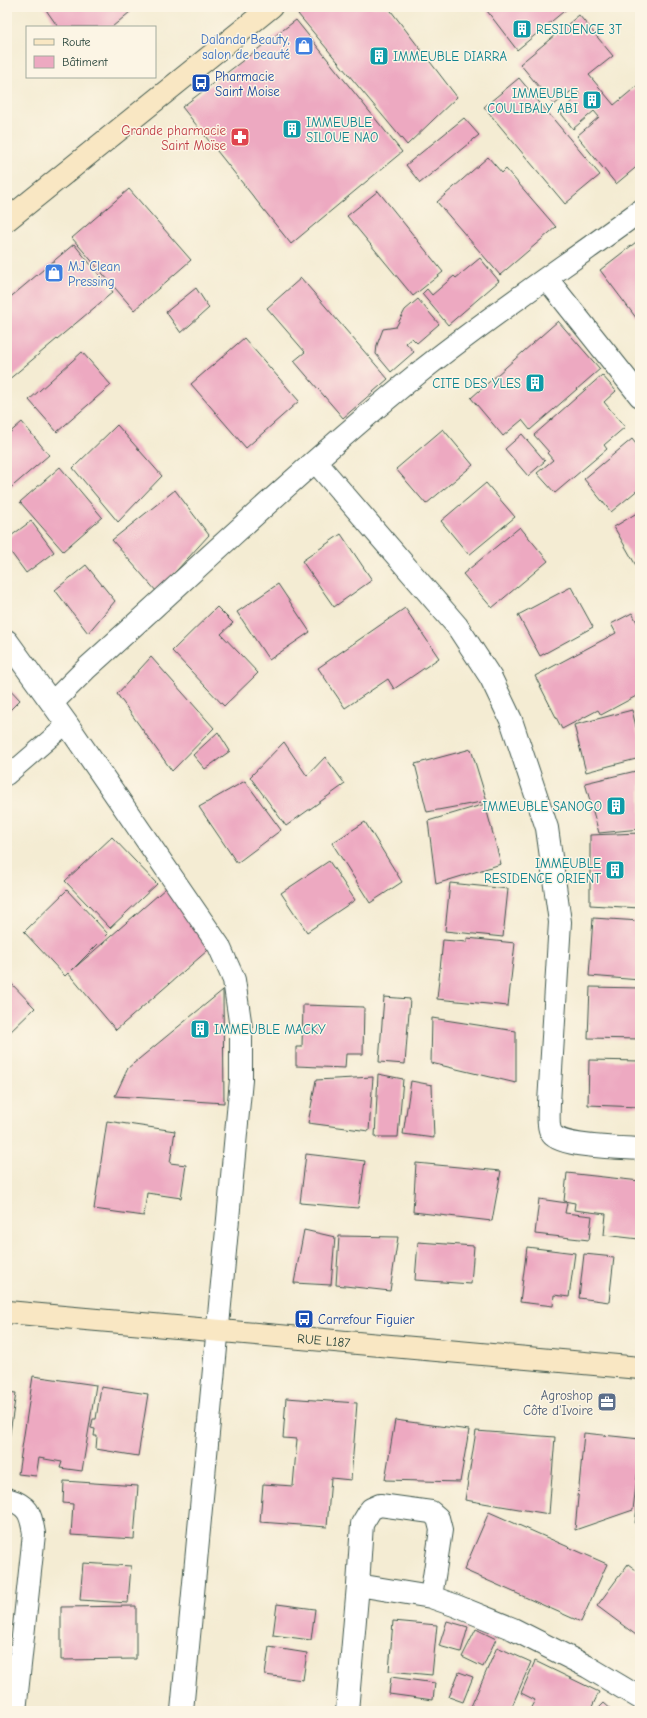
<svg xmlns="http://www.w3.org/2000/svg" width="647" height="1718" font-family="'Comic Neue',sans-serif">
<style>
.building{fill:#eda9c1}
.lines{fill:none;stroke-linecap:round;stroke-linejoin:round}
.lane-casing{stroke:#3f574c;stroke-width:20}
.street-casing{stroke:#3f574c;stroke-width:24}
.secondary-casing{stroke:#3f574c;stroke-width:24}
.lane{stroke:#fff;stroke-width:18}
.street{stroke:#fff;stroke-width:22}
.secondary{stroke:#f9e7c3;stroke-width:22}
.labels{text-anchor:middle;stroke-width:3;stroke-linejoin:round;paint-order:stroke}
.culture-label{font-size:13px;fill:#0d838f;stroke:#fcf5e5;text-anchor:start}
.shop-label{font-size:13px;fill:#366cbe;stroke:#fcf5e5;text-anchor:end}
.transit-label{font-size:13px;fill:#164399;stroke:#fcf5e5;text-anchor:start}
.health-label{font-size:13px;fill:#be3a42;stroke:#fcf5e5;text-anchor:end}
.street-label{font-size:13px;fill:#1f3d34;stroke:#fcf5e5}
.service-label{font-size:13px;fill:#4e5e75;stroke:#fcf5e5;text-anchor:end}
</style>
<rect width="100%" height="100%" fill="#fcf5e5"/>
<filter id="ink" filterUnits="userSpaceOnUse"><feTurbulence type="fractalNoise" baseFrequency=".025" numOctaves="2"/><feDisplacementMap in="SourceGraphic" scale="8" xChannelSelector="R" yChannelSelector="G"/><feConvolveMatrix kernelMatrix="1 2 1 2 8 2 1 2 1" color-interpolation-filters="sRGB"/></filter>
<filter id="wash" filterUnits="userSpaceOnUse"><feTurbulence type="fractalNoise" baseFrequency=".012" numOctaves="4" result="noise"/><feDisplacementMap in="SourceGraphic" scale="16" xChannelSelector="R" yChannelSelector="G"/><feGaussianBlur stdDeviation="0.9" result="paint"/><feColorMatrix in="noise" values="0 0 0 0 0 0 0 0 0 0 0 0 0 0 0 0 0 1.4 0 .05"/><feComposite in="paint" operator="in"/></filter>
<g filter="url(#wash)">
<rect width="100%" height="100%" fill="#f4ecd3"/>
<g id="blocks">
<path class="building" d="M44 7H136L112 27H58Z
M307 7H388L457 97 407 145 298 14Z
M484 7H569L517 50Z
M579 15 613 56 589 75 614 105 638 85 640 87V164L616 184 577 136 599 117 594 111 573 129 560 112 580 95 575 88 554 105 520 64Z
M296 20 402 152 291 244 182 107Z
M519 78 600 175 565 204 484 107Z
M464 118 479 135 420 183 406 165Z
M488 157 502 173 506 169 556 227 500 275 437 202Z
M129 189 191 260 134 310 72 238Z
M378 191 443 272 413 296 347 216Z
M640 239V323L600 270Z
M74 244 113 292 7 381V300Z
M480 258 499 281 448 325 422 294 427 289 432 295 454 276 456 278Z
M301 278 388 379 343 418 294 361 305 352 267 308Z
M196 288 209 308 181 333 166 312Z
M418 299 439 324 417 343 412 338 406 343 414 352 391 372 376 354 377 345 383 329 396 327 405 310Z
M558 321 600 369 530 430 522 420 503 436 471 398Z
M244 338 299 401 246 448 191 384Z
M82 352 111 385 57 432 29 400Z
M602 375 616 391 604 402 625 427 604 445 607 449 555 493 537 473 553 460 547 453 549 452 534 435Z
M22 422 49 455 7 491V435Z
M117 425 162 476 118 522 73 468Z
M443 429 473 465 426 504 396 469Z
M522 434 545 461 528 476 505 449Z
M632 439 640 449V488L611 512 584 479Z
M60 467 102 517 63 551 20 502Z
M486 483 515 517 469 555 441 521Z
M175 490 209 535 157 592 112 540Z
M640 511V568L638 569 614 527Z
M31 521 54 552 26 573 7 547V539Z
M520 527 548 561 492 608 463 574Z
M341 534 372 580 334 607 302 561Z
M86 565 115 601 88 633 55 590Z
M278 584 310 632 269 660 237 612Z
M571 587 593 627 540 656 518 615Z
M217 607 233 623 221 634 258 673 224 706 172 651Z
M405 608 439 658 394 689 388 679 345 708 318 668Z
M632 613 640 628V694L601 715 598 710 562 729 535 676 616 633 611 624Z
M151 657 214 728 172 771 117 694Z
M7 686 20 700 7 713Z
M632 710 640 743V758L586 772 574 725Z
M218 732 230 751 205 769 193 755Z
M284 742 307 776 325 757 345 784 286 826 250 777Z
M471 749 487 801 427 812 415 764Z
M640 770V829L599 833 585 783Z
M245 781 281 830 237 863 199 807Z
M485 804 501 864 436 884 428 821Z
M365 822 402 882 370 903 332 843Z
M640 833V908L590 905V835Z
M112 837 157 884 110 928 65 881Z
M329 861 355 900 307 932 281 893Z
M450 883 508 889 503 937 445 931Z
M166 888 215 944 116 1030 68 973 65 976 24 932 67 890 108 934 71 971Z
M593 918 640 921V980L589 976Z
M467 938 515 943 508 1006 437 999 443 940 467 942Z
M7 979 35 1008 7 1035Z
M590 987 640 988V1039L588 1038Z
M223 990 224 1103 115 1096 128 1068Z
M384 997 410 999 405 1064 379 1062Z
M303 1005 364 1007 363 1054H346L345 1068 296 1066V1047H302Z
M432 1018 516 1031V1083L431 1063Z
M589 1060 640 1061V1107L588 1105Z
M378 1074 403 1079 398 1137H375Z
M373 1077 369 1131 308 1123 316 1080Z
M411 1081 432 1085 434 1138 403 1134Z
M107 1121 175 1131 170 1163 186 1165 181 1198 147 1193 144 1216 94 1209Z
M306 1154 365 1161 358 1208 300 1203Z
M416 1163 501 1171 492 1221 413 1212Z
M567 1173 640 1181 639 1239 604 1235 606 1214 574 1210 575 1203 564 1201Z
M539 1199 567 1203 565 1213 592 1216 589 1240 535 1234Z
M304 1230 335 1237 331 1285 294 1283Z
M339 1236 398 1237 390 1291 336 1285Z
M418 1242 474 1246 471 1284 415 1280Z
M527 1247 575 1253 569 1297 554 1295 553 1306 520 1302Z
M584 1254 614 1257 609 1302 579 1298Z
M33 1376 96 1385 82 1471 60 1468 62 1462 39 1458 36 1476 18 1474Z
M101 1387 148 1394 138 1456 96 1449 97 1436H94L95 1429 91 1428 93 1419H96Z
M7 1392 16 1393 8 1446H7Z
M286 1398 357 1403 351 1480 331 1478 327 1527 260 1522 263 1484 293 1486 297 1439 283 1438Z
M395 1420 469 1430 460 1482 385 1480Z
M476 1431 555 1437 549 1514 465 1500Z
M584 1433 640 1439V1452L633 1510 575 1530Z
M64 1481 138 1486 134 1539 71 1535 73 1504 63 1503Z
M639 1490H640V1524H635Z
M489 1512 607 1564 581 1622 464 1570Z
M83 1563 131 1566 128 1603 80 1600Z
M628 1564 640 1573V1638L597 1606Z
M277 1604 315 1609 311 1640 273 1635Z
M136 1606V1659L61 1660V1607Z
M393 1621 437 1625 432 1675 389 1671Z
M447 1621 468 1627 461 1652 439 1646Z
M476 1629 496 1639 483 1667 462 1657Z
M269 1647 307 1653 303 1680 265 1675Z
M497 1647 531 1662 510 1711H469Z
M535 1661 599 1692 590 1711H529L535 1700 521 1693Z
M459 1672 473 1677 463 1702 449 1697Z
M391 1677 435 1683 433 1700 389 1694Z
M604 1703 613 1711H596Z"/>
</g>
</g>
<g filter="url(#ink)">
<use href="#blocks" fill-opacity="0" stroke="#3f574c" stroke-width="1"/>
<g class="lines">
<defs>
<path id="lane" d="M7 776 67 724"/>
<path id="street" d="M547 279 640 396
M315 461 457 626 491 678 511 720 547 828 560 922 549 1103C549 1112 547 1127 552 1134 561 1147 623 1148 640 1149
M7 641 67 724 219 946 234 980 241 1028V1080L182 1711
M52 703 87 668C196 570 302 468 416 375 488 317 565 266 640 211
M7 1499C28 1505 31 1513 34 1534L15 1711
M358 1585 431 1597 454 1605 513 1629 588 1667 640 1698
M347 1711 358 1585 362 1524 371 1509 380 1505 431 1512 438 1518 441 1530 431 1597"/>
<g id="secondary">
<path d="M7 220 271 7"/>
<path id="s1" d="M7 1312 640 1368"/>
</g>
</defs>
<use href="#lane" class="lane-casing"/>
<use href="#street" class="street-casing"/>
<use href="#secondary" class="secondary-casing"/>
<use href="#lane" class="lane"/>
<use href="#street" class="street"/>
<use href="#secondary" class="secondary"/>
</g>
</g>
<defs>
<symbol id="building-square" viewBox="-11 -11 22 22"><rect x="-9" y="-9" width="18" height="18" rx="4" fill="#0f9aa8" stroke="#fcf5e5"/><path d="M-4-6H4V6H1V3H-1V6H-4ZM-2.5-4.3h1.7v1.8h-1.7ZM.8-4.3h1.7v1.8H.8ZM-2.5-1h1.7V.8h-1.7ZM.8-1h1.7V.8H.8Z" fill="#fff"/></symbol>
<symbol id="shop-square" viewBox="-11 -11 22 22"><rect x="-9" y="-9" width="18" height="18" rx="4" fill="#3f7fe0" stroke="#fcf5e5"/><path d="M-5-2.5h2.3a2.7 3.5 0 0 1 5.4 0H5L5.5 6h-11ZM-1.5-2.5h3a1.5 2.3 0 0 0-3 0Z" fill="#fff"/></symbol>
<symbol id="bus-square" viewBox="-11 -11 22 22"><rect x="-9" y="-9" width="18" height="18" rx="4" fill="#1a4fb4" stroke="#fcf5e5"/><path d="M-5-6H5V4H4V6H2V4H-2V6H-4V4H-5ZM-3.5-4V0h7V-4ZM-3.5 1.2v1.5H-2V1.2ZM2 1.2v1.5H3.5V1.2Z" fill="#fff"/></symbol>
<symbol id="pharmacy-square" viewBox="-11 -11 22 22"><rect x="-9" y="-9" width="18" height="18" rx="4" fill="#e0444e" stroke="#fcf5e5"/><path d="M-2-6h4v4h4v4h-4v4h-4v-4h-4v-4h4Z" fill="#fff"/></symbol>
<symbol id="office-square" viewBox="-11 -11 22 22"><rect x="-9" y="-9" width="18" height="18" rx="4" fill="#5c6f8a" stroke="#fcf5e5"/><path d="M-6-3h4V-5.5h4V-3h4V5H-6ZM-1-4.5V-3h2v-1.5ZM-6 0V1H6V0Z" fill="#fff"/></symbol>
</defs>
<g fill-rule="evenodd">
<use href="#building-square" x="511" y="18" width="22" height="22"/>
<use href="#shop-square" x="293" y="35" width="22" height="22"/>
<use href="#building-square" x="368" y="45" width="22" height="22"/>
<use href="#bus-square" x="190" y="72" width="22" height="22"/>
<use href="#building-square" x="581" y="89" width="22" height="22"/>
<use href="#building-square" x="281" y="118" width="22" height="22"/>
<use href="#pharmacy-square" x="229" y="126" width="22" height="22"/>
<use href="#shop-square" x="43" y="262" width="22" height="22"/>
<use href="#building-square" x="524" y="372" width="22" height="22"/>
<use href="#building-square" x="605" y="795" width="22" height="22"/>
<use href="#building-square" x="604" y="859" width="22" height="22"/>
<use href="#building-square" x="189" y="1018" width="22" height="22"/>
<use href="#bus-square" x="293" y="1308" width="22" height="22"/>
<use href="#office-square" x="596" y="1391" width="22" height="22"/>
</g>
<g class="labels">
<g class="culture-label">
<text x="536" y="34">RESIDENCE 3T</text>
<text x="393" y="61">IMMEUBLE DIARRA</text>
<text x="578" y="98" text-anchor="end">IMMEUBLE<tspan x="578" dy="15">COULIBALY ABI</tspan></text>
<text x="306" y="127">IMMEUBLE<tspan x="306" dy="15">SILOUE NAO</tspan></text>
<text x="521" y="388" text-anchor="end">CITE DES YLES</text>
<text x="602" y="811" text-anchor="end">IMMEUBLE SANOGO</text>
<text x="601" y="868" text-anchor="end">IMMEUBLE<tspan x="601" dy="15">RESIDENCE ORIENT</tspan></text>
<text x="214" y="1034">IMMEUBLE MACKY</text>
</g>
<g class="shop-label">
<text x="290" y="44">Dalanda Beauty,<tspan x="290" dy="15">salon de beauté</tspan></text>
<text x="68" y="271" text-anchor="start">MJ Clean<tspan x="68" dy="15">Pressing</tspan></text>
</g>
<g class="transit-label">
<text x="215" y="81">Pharmacie<tspan x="215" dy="15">Saint Moise</tspan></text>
<text x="318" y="1324">Carrefour Figuier</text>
</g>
<g class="health-label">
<text x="226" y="135">Grande pharmacie<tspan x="226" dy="15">Saint Moïse</tspan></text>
</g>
<g class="street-label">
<text dy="5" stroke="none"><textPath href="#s1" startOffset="318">RUE L187</textPath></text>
</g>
<g class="service-label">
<text x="593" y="1400">Agroshop<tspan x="593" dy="15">Côte d'Ivoire</tspan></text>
</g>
</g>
<rect width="647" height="1718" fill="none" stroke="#fcf5e5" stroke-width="24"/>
<rect x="26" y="26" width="130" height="52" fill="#fcf5e5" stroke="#a4ab9e"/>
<rect x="34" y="39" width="20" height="6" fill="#f9e7c3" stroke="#a4ab9e"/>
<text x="62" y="46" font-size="12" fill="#1f3d34">Route</text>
<rect x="34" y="56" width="20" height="12" fill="#eda9c1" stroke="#a4ab9e"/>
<text x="62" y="66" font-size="12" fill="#1f3d34">Bâtiment</text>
</svg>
